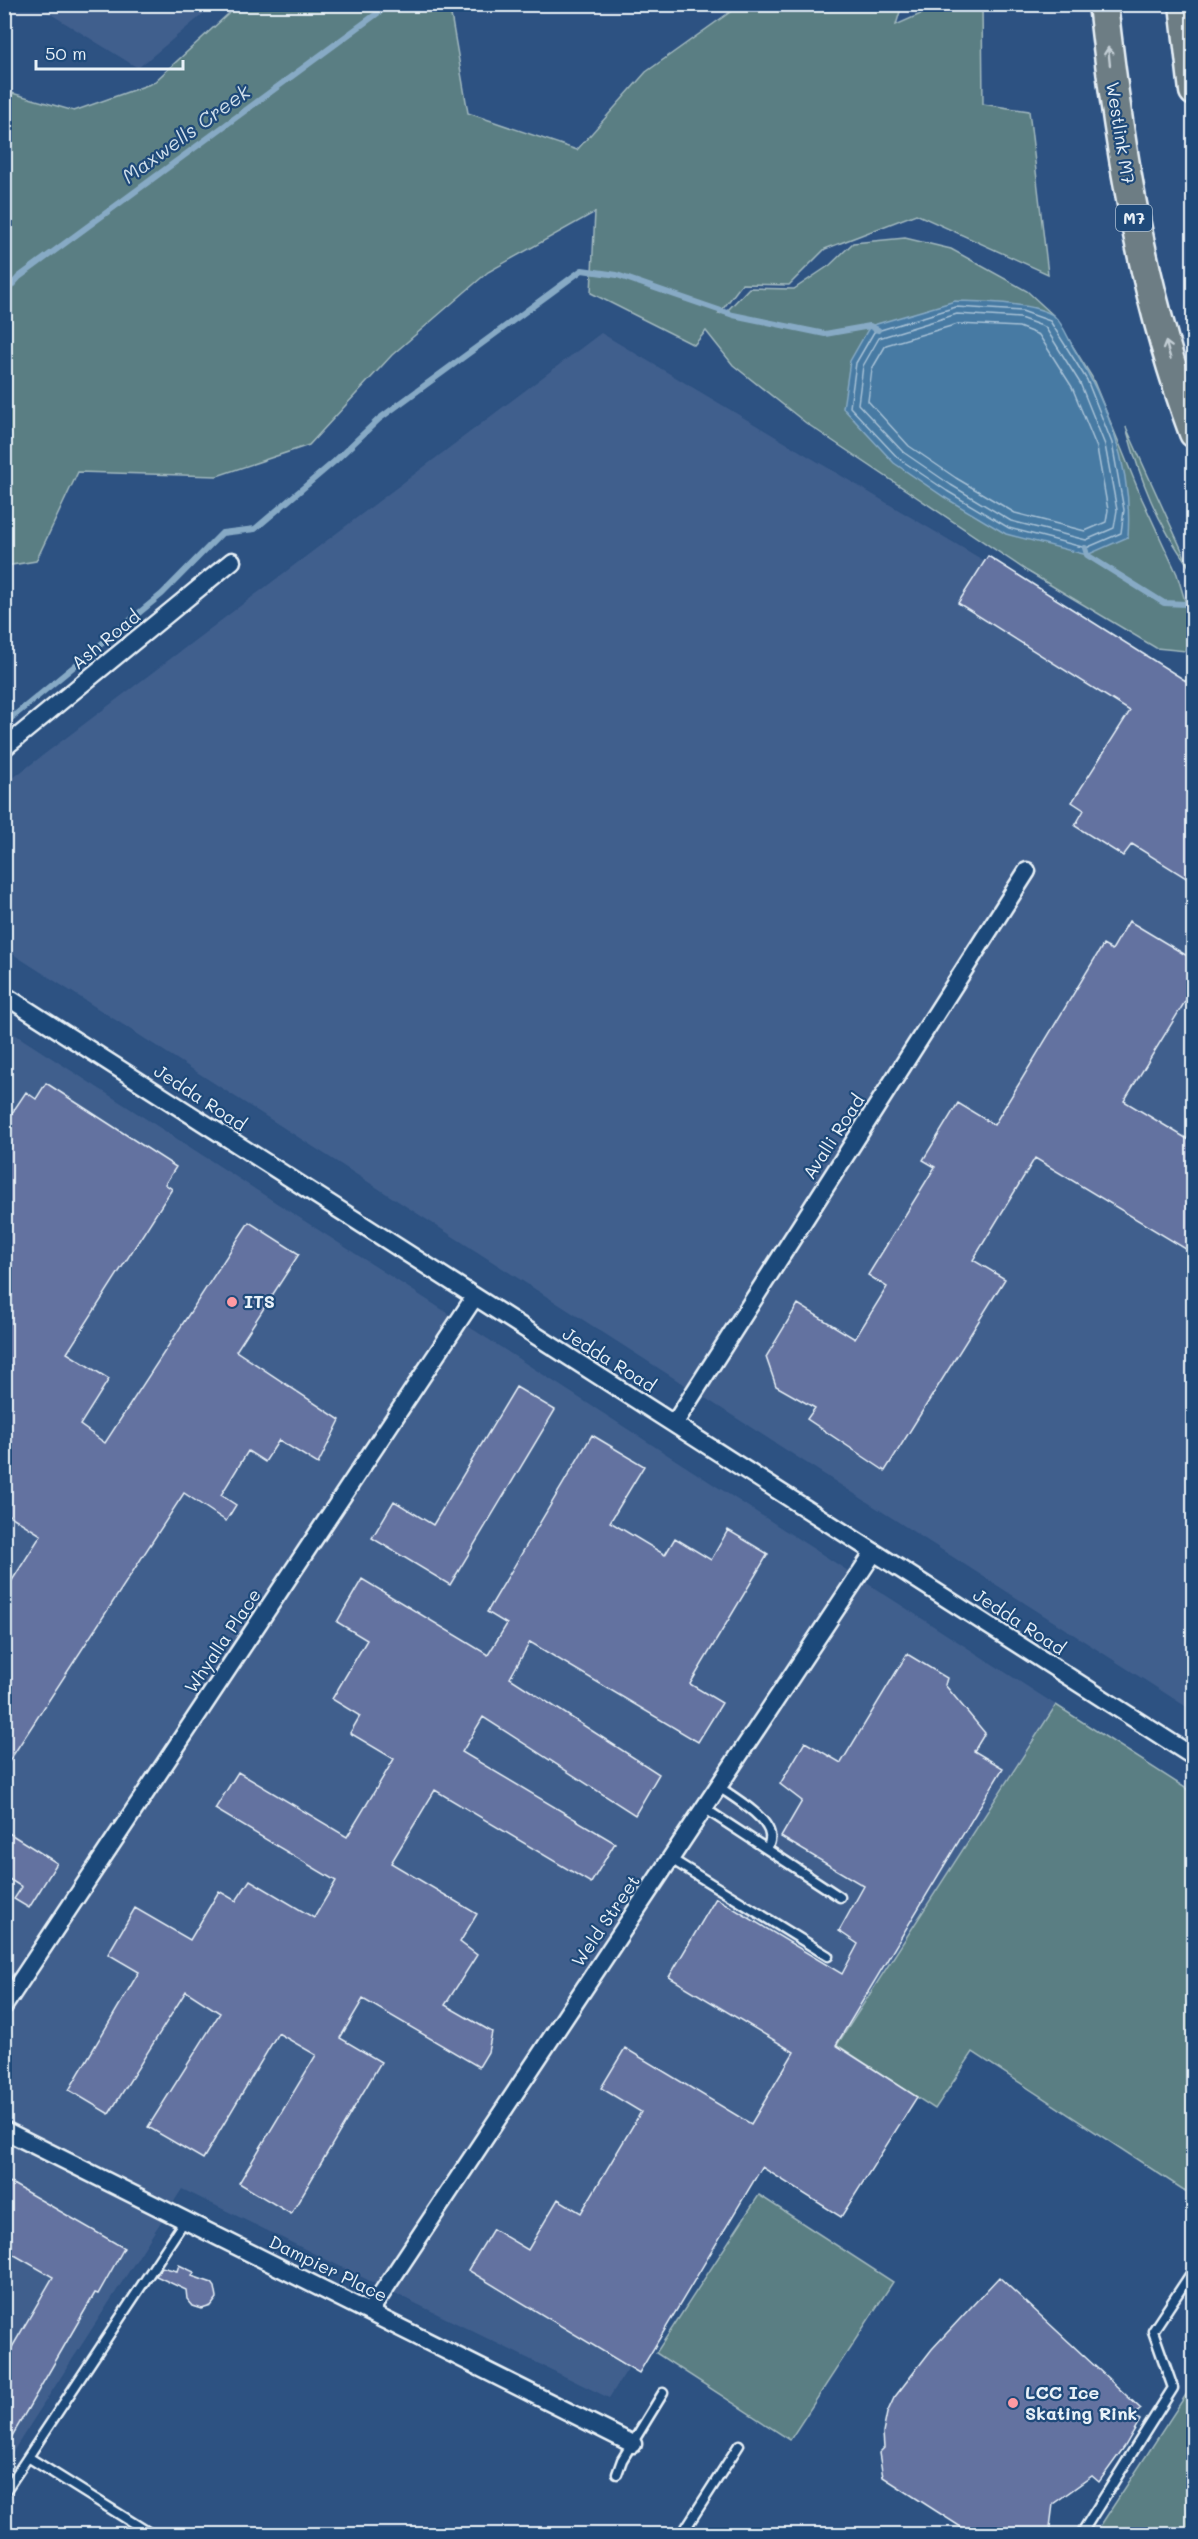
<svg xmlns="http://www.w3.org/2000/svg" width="1198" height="2539" font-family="Mali,sans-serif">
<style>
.built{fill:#405f8d}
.green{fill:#5a7e83;stroke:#a1b8be;stroke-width:1.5}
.water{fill:#467aa3;stroke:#87aac5;stroke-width:1.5}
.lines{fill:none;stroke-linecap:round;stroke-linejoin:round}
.shore{stroke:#a7c1d6;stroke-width:1.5}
.stream{stroke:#87aac5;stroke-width:6}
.building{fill:#6372a0;stroke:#e8f1f8;stroke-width:1.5}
.lane-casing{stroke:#e8f1f8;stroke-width:13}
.street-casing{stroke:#e8f1f8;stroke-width:21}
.highway-casing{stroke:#e8f1f8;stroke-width:33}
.lane{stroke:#1f4a7a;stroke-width:8}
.street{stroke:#1f4a7a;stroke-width:16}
.highway{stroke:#6d7d84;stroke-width:28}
.oneway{stroke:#c3ced5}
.poi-dot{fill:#ff9aa2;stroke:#1f4a7a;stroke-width:2}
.labels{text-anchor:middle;stroke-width:4.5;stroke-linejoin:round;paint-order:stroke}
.shield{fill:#1f4a7a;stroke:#acbfd2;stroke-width:1.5}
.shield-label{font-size:16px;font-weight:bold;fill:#e8f1f8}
.street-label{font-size:18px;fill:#e8f1f8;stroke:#1f4a7a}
.poi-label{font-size:18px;font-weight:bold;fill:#e8f1f8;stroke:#1f4a7a;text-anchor:start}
.water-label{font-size:20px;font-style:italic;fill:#d0dfeb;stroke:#1f4a7a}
</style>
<rect width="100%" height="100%" fill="#2d5282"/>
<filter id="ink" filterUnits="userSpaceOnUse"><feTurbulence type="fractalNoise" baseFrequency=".0167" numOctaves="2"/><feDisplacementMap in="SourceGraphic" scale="12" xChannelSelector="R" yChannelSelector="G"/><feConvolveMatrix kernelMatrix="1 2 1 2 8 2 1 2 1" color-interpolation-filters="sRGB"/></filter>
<g filter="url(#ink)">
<path class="built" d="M36 5H214L138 68Z
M601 333 1193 685V1711L5 949V784Z
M5 1028 1056 1705 609 2398 182 2189 5 2464Z"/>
<path class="green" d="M982 4 983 104 1029 111 1048 274 916 214 825 249 789 285 742 284 719 314 726 312 749 288 794 289 830 265 853 243 905 238 951 249 1027 291 1054 316 1092 377 1142 499 1177 574 1191 621 1186 651 1156 648 1027 571 806 423 733 365 706 331 694 345 591 293 595 212 488 272 392 355 309 445 217 476 78 472 36 561 5 566V91L74 111 153 83 238 5H470L450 9 468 113 577 150 646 72 740 5H902L896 25 941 5Z
M1126 427 1190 568C1156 521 1141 482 1126 427Z
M1056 1705 1193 1793V2196L973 2052 935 2109 837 2045Z
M759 2195 893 2282 790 2440 656 2353Z
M1193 2384V2534H1095Z"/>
<path class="water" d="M955 301C978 302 1036 302 1054 316 1062 322 1068 338 1073 347 1108 404 1133 469 1128 537L1087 555 1006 534 944 497 894 463 843 408 850 361 870 326Z"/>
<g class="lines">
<path class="shore" d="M956 307 1022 311 1050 321 1087 380 1112 443 1124 510 1121 533 1086 548 1009 528 947 491 898 458 850 407 856 363 874 332Z
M957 314 1020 318 1045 327 1080 383 1105 445 1117 510 1114 528 1086 540 1011 521 951 485 903 452 858 404 863 366 879 338Z
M958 324 1019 327 1039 335 1072 387 1097 448 1108 510 1106 522 1085 531 1015 513 956 478 909 446 868 401 872 369 886 345Z"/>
<path class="stream" d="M4 294 19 277 390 4
M1085 548 1087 555 1164 603 1186 604
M4 724 162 594 222 533 255 529 335 461 379 419 582 270 617 275 733 315 825 334 870 326 878 330"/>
</g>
<path class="building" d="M988 556 1194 686V883L1132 844 1123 856 1075 826 1084 810 1072 802 1130 711 958 603Z
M1129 921 1194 960V987L1124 1101 1194 1143V1254L1035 1158 973 1260 1005 1279 885 1471 807 1419 815 1408 776 1386 766 1357 798 1304 855 1339 887 1287 868 1275 935 1167 923 1160 958 1103 994 1125 1103 945 1112 950Z
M46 1083 176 1167 165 1184 172 1189 67 1353 109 1379 80 1425 105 1443 249 1222 299 1254 236 1351 340 1420 318 1464 279 1440 265 1462 248 1451 221 1495 236 1505 226 1521 184 1493 4 1769V1593L41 1535 4 1512V1125L26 1092 36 1099Z
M516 1387 555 1410 450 1585 372 1538 394 1501 433 1525Z
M592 1435 644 1466 610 1522 665 1555 675 1538 711 1560 728 1530 768 1554 690 1684 722 1703 698 1742 530 1642 510 1678 659 1774 635 1815 483 1717 462 1752 615 1843 591 1883 435 1790 391 1863 477 1914 460 1942 477 1955 445 2005 492 2032 488 2052 479 2067 363 1999 340 2038 381 2062 291 2214 239 2183 316 2055 278 2033 203 2159 148 2127 220 2013 186 1991 109 2114 69 2090 139 1972 108 1954 135 1908 190 1940 219 1891 236 1901 250 1880 314 1918 336 1881 215 1809 238 1772 347 1837 394 1759 350 1733 360 1716 332 1699 367 1640 337 1622 362 1579 488 1655 507 1624 487 1612Z
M907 1654 947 1678 945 1685 985 1733 974 1751 1003 1768 836 2045 917 2097 841 2217 762 2167 639 2373 468 2270 493 2229 528 2250 558 2199 581 2213 641 2112 601 2088 625 2048 751 2124 794 2052 669 1977 716 1898 842 1974 858 1944 839 1931 864 1886 781 1837 802 1801 780 1784 805 1742 841 1763Z
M4 1830 57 1863 29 1908 14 1899 22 1887 4 1876Z
M4 2179 124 2248 98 2294 95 2293 4 2450V2361L53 2277 4 2249Z
M179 2265 194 2272 192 2276 212 2283 215 2287 217 2298 211 2306 202 2309 193 2306 187 2299 186 2290 156 2276 162 2267 177 2271Z
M999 2277 1141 2409 1133 2416 1140 2420 1125 2446 1099 2482 1092 2476 1053 2504 1049 2535H956L961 2527 883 2477 879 2453 884 2448 883 2433 887 2413 894 2398 932 2349Z"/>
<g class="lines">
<defs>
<path id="lane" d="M719 1787C733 1797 768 1817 770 1835 771 1840 769 1845 767 1849
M704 1808 840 1897
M671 1859 828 1956
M28 2457 185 2220
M617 2474 622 2460 663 2393
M4 2493 28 2457 151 2534
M682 2534 739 2445
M1081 2534 1173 2388 1153 2331 1194 2269"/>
<path id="street" d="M4 748 232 561
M4 995 1194 1757
M674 1424 1027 871
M4 2006 474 1298
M4 2130 633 2444
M370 2311 874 1552"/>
<path id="highway" d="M1103 4C1119 149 1143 296 1194 433
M1184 4 1194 91"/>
</defs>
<use href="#lane" class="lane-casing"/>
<use href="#street" class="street-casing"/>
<use href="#highway" class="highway-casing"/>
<use href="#lane" class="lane"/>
<use href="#street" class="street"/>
<use href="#highway" class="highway"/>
</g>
<defs><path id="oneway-shaft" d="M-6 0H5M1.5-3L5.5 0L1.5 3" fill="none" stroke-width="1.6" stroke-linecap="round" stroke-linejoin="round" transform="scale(1.5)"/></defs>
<g class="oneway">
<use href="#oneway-shaft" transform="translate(1109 56) rotate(-96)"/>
<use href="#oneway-shaft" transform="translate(1168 350) rotate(-106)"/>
</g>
</g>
<g class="poi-dot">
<circle cx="232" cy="1302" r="6"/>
<circle cx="1013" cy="2403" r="6"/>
</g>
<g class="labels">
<rect class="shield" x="1116" y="205" width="36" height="26" rx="4.5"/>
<g class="shield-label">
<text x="1134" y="224">M7</text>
</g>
<g class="street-label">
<text transform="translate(1120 133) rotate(81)" y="6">Westlink M7</text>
<text transform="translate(106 640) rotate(-39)" y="6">Ash Road</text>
<text transform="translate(200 1098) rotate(33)" y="6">Jedda Road</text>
<text transform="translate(834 1137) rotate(-57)" y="6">Avalli Road</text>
<text transform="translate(609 1360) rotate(32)" y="6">Jedda Road</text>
<text transform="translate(1019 1622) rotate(33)" y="6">Jedda Road</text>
<text transform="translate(223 1641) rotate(-56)" y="6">Whyalla Place</text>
<text transform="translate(606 1921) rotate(-56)" y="6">Weld Street</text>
<text transform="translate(328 2269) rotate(26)" y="6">Dampier Place</text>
</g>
<g class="poi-label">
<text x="244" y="1308">ITS</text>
<text x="1025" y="2399">LCC Ice<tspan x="1025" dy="21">Skating Rink</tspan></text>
</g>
<g class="water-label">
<text transform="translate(186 134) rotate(-36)" y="7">Maxwells Creek</text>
</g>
</g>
<rect width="1198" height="2539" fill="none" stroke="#1f4a7a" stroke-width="24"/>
<rect x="12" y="12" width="1174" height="2515" fill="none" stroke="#e8f1f8" stroke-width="2" filter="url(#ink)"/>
<path d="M36 60v9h147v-9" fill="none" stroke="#e8f1f8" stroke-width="3"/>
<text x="45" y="60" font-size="18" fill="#e8f1f8" stroke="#1f4a7a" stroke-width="4.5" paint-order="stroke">50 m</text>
</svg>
